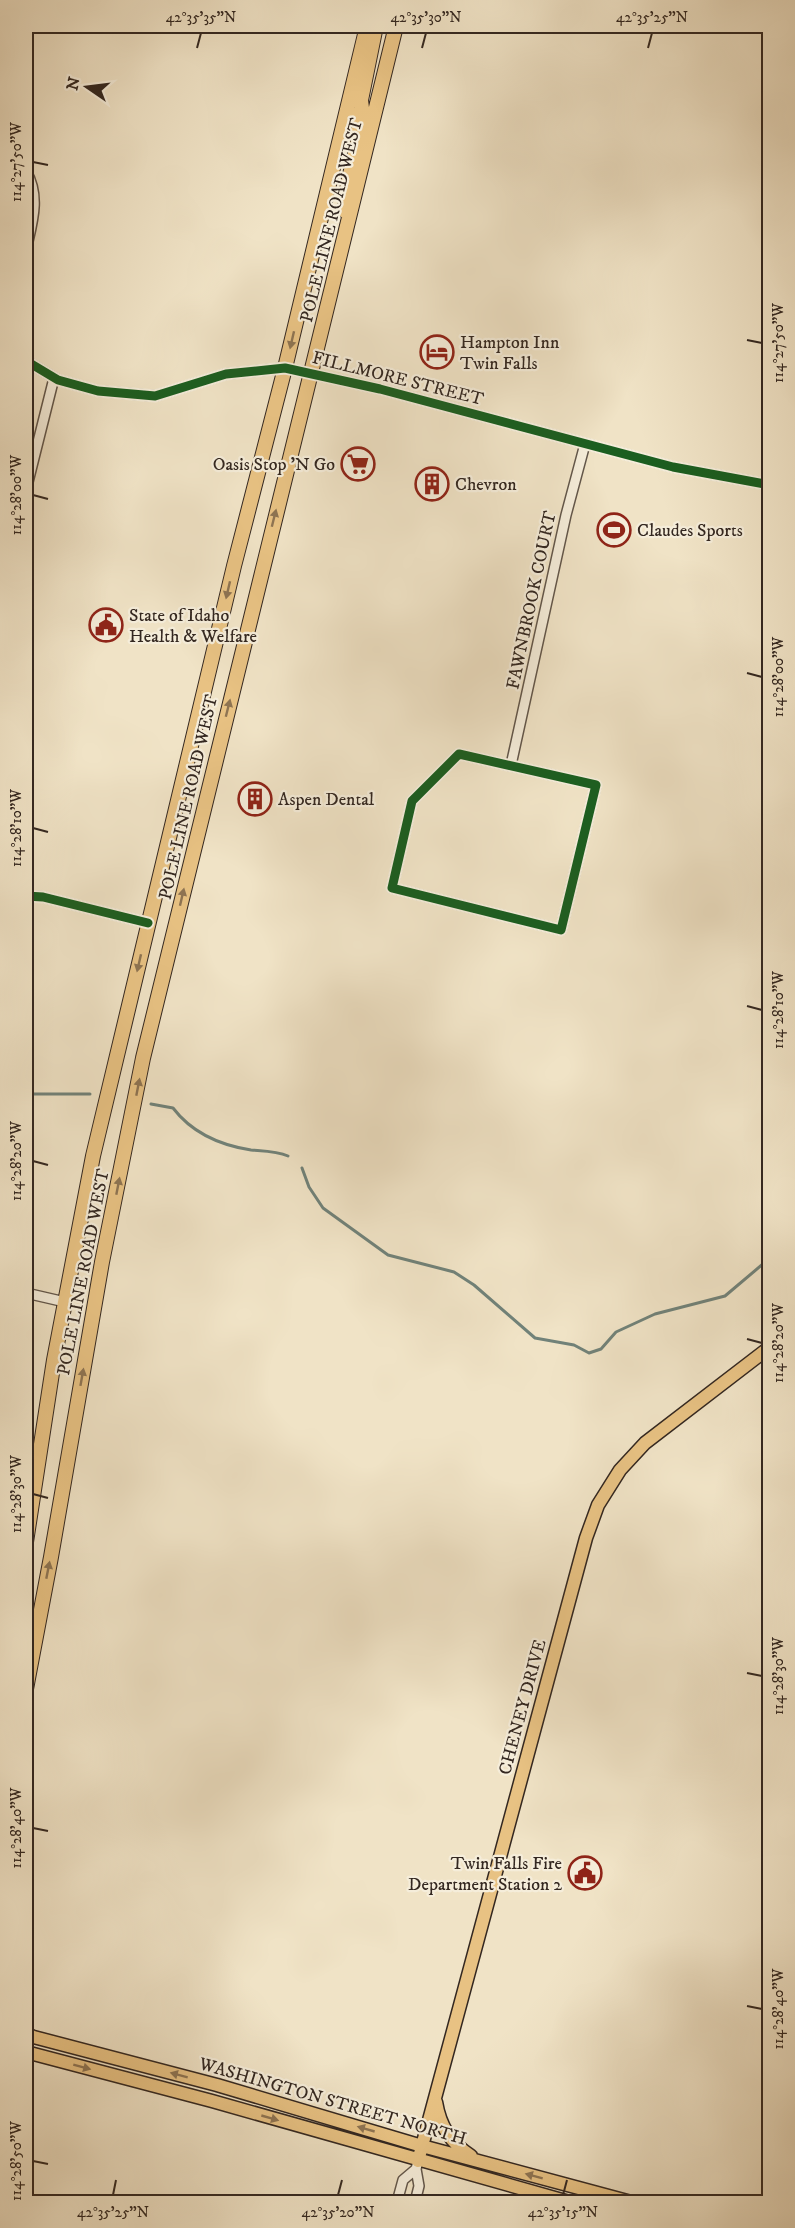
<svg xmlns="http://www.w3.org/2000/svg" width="795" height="2228" font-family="'IM FELL DW Pica',serif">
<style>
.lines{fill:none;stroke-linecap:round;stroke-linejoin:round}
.stream{stroke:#718279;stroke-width:3}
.minor-casing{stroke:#62564a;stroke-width:12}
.major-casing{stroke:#332720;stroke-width:15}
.highway-casing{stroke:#332720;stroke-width:16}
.minor{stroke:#f5edda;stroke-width:9}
.major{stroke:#e8c283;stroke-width:12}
.highway{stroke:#e8c283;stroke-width:14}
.cycleway-casing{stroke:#f5edda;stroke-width:13}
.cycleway{stroke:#1b5e20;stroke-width:9}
.oneway{fill:#8e7452}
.ticks{fill:none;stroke:#332720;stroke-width:2}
.labels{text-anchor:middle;stroke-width:4.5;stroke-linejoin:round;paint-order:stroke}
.street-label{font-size:18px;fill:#332720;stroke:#f5edda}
.poi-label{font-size:18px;fill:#332720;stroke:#f5edda;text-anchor:start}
.neatline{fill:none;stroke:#332720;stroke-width:2}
.ticks-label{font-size:15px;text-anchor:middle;fill:#332720}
</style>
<rect width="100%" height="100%" fill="#f0e3c6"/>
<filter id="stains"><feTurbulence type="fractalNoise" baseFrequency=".00333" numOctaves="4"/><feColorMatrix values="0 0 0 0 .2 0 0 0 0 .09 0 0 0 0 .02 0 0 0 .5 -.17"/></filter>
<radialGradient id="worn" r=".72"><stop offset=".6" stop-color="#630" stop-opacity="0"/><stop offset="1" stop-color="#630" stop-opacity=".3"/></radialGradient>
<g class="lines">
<path class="stream" d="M26 1094H90
M151 1104 173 1108C192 1133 219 1145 251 1150 263 1151 277 1151 288 1156
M302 1168 309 1187 323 1208 388 1255 454 1272 474 1285 535 1338 574 1345 589 1353 601 1349 616 1332 655 1314 725 1296 770 1258"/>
<defs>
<path id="minor" d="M26 171C41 197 32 223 26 250
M26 356 28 362 58 380 98 391 155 396 226 374 285 368 380 389 673 467 770 485
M26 490 54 378
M459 754 596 785 561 930 392 888 412 801Z
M511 765 566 515 585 444
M26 896 43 897 148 923
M26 1293 65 1302
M397 2202 403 2180 416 2169
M415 2202 419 2186 416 2169 418 2161"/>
<path id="major" d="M26 2035 217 2085 422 2146 631 2202
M26 2052 212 2101 569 2202
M436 2102C440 2126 450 2142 471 2156
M418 2161 586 1538 598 1505 620 1470 645 1443 770 1347"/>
<path id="highway" d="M371 127 363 116 361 100 376 26
M345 211 348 183 359 137 358 122 347 109
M26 1542 54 1360 93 1156 234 566 285 368 367 26
M26 1689 51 1557 102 1262 143 1058 396 26
M26 2034 30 2036
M26 2053H29"/>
</defs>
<use href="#minor" class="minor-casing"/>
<use href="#major" class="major-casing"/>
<use href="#highway" class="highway-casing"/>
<use href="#minor" class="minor"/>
<use href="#major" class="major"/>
<use href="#highway" class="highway"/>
<defs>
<path id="cycleway" d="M26 356 28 362 58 380 98 391 155 396 226 374 285 368 380 389 673 467 770 485
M459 754 596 785 561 930 392 888 412 801Z
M26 896 43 897 148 923"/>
</defs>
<use href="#cycleway" class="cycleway-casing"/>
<use href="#cycleway" class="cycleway"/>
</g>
<defs><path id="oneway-solid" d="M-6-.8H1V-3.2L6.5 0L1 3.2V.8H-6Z" transform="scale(1.5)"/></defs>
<g class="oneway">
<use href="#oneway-solid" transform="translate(292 340) rotate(103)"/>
<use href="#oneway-solid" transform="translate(274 518) rotate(-76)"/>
<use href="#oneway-solid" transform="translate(228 590) rotate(103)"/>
<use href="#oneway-solid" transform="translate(228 708) rotate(-76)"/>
<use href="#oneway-solid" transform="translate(182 897) rotate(-77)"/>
<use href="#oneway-solid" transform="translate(139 963) rotate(103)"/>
<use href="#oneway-solid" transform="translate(138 1087) rotate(-79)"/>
<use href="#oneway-solid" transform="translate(118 1186) rotate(-79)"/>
<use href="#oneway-solid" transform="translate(82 1377) rotate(-80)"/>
<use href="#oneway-solid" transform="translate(48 1570) rotate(-79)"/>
<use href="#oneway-solid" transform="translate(82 2067) rotate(15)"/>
<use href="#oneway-solid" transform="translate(179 2075) rotate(-165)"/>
<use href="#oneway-solid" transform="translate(270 2118) rotate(16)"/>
<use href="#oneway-solid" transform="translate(366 2129) rotate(-164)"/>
<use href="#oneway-solid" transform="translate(534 2176) rotate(-165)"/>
</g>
<path class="ticks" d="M197 48 201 33M422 48 426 33M648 48 652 33M33 162 48 165M747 340 762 343M33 495 48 499M747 673 762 677M33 828 48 832M747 1006 762 1010M33 1161 48 1165M747 1339 762 1343M33 1494 48 1498M747 1673 762 1676M33 1828 48 1831M747 2006 762 2009M33 2161 48 2164M113 2195 116 2180M338 2195 342 2180M563 2195 567 2180"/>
<defs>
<symbol id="hotel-ring" viewBox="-11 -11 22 22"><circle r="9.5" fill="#f5edda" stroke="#8f2418" stroke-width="1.5"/><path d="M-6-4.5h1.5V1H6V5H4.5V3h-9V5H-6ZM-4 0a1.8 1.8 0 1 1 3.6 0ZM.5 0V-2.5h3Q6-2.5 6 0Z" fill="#8f2418"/></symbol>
<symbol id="supermarket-ring" viewBox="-11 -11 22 22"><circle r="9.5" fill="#f5edda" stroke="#8f2418" stroke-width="1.5"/><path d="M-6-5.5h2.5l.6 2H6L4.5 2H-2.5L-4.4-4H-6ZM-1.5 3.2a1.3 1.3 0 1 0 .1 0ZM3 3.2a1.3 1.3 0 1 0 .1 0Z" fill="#8f2418"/></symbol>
<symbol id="building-ring" viewBox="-11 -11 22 22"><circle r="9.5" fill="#f5edda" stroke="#8f2418" stroke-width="1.5"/><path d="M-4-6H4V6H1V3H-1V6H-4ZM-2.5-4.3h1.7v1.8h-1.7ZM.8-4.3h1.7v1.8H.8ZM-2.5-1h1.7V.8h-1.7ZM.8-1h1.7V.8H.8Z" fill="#8f2418"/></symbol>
<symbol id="stadium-ring" viewBox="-11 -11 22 22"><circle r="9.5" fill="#f5edda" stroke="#8f2418" stroke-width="1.5"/><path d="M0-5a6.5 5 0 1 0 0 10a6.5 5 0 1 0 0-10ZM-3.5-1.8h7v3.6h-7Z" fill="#8f2418"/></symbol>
<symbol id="civic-ring" viewBox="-11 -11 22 22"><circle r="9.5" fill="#f5edda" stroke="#8f2418" stroke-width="1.5"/><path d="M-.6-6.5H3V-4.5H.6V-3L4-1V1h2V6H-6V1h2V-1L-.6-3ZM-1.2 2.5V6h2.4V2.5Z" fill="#8f2418"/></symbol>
</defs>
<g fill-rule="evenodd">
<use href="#hotel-ring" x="418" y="333" width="38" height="38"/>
<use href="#supermarket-ring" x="339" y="445" width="38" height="38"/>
<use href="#building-ring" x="413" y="465" width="38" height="38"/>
<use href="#stadium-ring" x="595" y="511" width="38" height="38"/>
<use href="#civic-ring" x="87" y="606" width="38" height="38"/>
<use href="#building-ring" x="236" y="780" width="38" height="38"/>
<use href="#civic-ring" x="566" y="1854" width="38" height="38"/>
</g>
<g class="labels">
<g class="street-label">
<text transform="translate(331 220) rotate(-76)" y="6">POLE LINE ROAD WEST</text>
<text transform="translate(398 378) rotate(14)" y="6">FILLMORE STREET</text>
<text transform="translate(531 600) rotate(-78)" y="6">FAWNBROOK COURT</text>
<text transform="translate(188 797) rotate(-77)" y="6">POLE LINE ROAD WEST</text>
<text transform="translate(83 1272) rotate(-79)" y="6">POLE LINE ROAD WEST</text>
<text transform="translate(522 1707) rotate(-75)" y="6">CHENEY DRIVE</text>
<text transform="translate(333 2101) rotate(16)" y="6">WASHINGTON STREET NORTH</text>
</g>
<g class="poi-label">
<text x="460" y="348">Hampton Inn<tspan x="460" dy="21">Twin Falls</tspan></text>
<text x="335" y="470" text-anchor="end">Oasis Stop 'N Go</text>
<text x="455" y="490">Chevron</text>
<text x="637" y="536">Claudes Sports</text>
<text x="129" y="621">State of Idaho<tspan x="129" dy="21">Health &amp; Welfare</tspan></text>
<text x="278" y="805">Aspen Dental</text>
<text x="562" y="1869" text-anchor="end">Twin Falls Fire<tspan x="562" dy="21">Department Station 2</tspan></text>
</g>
</g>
<rect width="795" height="2228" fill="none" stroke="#f0e3c6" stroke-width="66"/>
<g transform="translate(87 87) rotate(284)" stroke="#f5edda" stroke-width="4.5" paint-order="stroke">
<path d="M0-4.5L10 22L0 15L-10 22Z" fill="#332720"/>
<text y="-9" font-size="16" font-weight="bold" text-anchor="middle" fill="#332720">N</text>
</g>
<rect x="33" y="33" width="729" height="2162" class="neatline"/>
<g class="ticks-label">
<text x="201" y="22">42°35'35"N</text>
<text x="426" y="22">42°35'30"N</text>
<text x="652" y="22">42°35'25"N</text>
<text transform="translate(16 162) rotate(-90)" y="5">114°27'50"W</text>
<text transform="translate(778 343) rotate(-90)" y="5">114°27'50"W</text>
<text transform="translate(16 495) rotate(-90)" y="5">114°28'00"W</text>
<text transform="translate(778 677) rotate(-90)" y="5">114°28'00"W</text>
<text transform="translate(16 828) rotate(-90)" y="5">114°28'10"W</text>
<text transform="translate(778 1010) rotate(-90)" y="5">114°28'10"W</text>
<text transform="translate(16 1161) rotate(-90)" y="5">114°28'20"W</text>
<text transform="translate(778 1343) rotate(-90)" y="5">114°28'20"W</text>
<text transform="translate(16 1494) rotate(-90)" y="5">114°28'30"W</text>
<text transform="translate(778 1676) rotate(-90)" y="5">114°28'30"W</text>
<text transform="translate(16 1828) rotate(-90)" y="5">114°28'40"W</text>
<text transform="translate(778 2009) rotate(-90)" y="5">114°28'40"W</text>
<text transform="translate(16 2161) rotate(-90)" y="5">114°28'50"W</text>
<text x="113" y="2217">42°35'25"N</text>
<text x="338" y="2217">42°35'20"N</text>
<text x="563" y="2217">42°35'15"N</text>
</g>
<rect width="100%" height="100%" filter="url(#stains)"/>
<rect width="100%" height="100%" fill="url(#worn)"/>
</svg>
